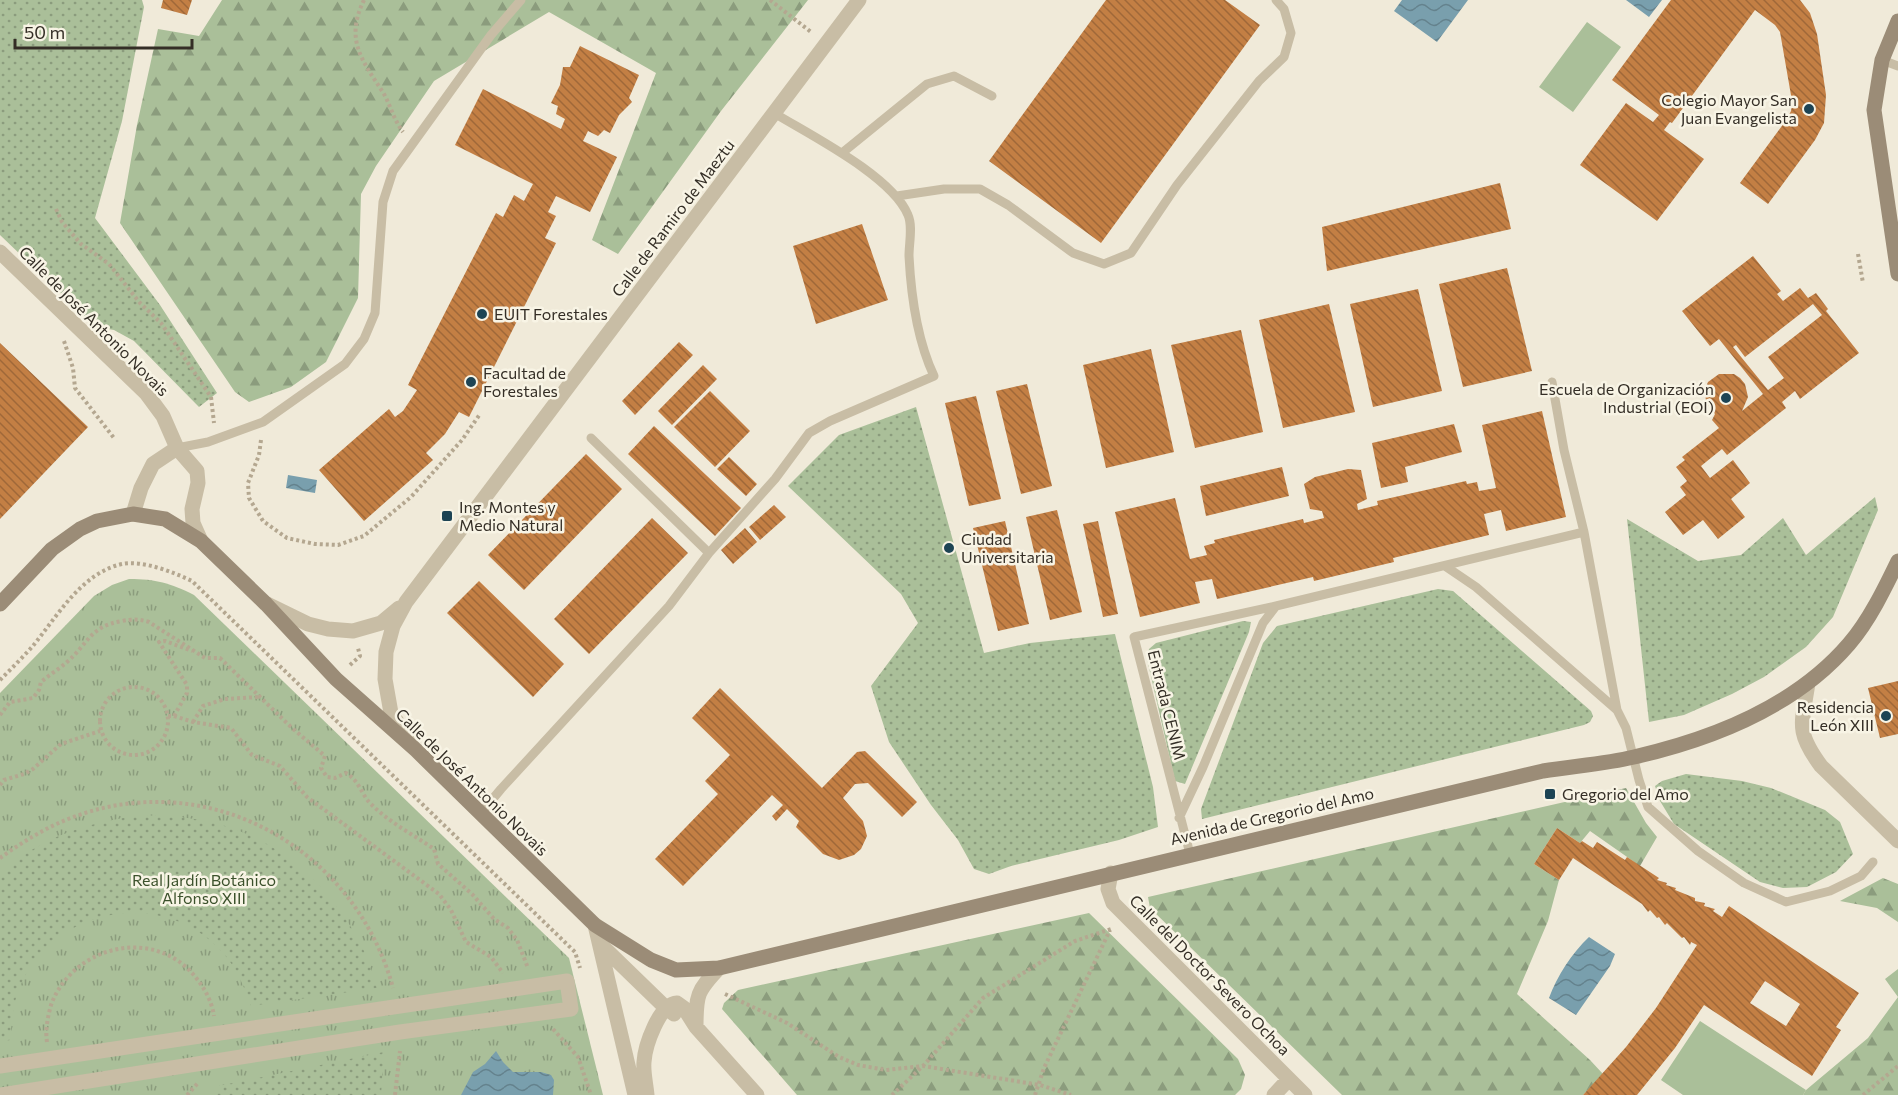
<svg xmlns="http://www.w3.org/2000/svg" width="1898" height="1095" font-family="Commissioner,sans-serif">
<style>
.grass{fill:url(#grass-tufts)}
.forest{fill:url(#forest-firs)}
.garden{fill:url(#garden-dots)}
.pitch{fill:#aabf99}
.water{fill:url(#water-waves)}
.building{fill:url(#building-back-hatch);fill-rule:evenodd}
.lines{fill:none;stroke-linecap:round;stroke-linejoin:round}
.path{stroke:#b4a790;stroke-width:4;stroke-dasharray:3 3;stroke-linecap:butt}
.lane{stroke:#c8bda5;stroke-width:9}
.street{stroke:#c8bda5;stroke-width:15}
.secondary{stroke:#9b8c77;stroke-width:15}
.poi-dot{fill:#1d4454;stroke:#f8f4e5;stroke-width:2}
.labels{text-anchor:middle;stroke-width:5;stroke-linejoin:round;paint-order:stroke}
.poi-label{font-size:16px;fill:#342e26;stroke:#f8f4e5;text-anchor:start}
.street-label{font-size:16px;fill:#342e26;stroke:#f8f4e5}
.park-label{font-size:16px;fill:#3b512b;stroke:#f8f4e5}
</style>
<defs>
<pattern id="grass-tufts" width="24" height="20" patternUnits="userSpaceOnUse" patternTransform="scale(1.5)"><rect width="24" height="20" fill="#aabf99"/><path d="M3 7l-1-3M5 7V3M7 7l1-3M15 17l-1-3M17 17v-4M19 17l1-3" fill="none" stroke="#8b9c7d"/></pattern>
<pattern id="forest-firs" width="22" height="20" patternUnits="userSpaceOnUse" patternTransform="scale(1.5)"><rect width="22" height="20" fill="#aabf99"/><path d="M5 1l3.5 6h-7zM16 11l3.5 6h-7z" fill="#8b9c7d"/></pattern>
<pattern id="garden-dots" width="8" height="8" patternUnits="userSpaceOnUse" patternTransform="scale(1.5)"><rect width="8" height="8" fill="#aabf99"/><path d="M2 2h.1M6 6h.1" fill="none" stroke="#8b9c7d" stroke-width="1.8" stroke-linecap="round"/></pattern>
<pattern id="water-waves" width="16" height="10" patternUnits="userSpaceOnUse" patternTransform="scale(1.5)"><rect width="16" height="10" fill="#799fad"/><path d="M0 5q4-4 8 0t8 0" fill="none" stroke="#64828d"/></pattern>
<pattern id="building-back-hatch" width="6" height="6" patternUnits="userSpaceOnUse" patternTransform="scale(1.5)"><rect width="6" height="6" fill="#c37f44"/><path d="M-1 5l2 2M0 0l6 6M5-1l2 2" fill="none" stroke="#9f6839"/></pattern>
</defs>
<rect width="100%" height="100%" fill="#f0ead9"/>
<path class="grass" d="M129 579C156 579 170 583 194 595L569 958 603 1095H0V693L94 596 112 585Z"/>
<path class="forest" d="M222 0H808L721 111 618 254 592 240 656 73 549 12 434 81 376 166 361 194 358 298 326 362 291 387 249 402 235 392 120 223 137 125 158 29 199 36Z
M1626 788 1646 823 1657 837 1640 866 1590 831 1580 843 1557 828 1534 864 1559 880 1548 921 1517 994 1590 1060 1603 1074 1583 1095H1342L1150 908 1148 897Z
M1883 878 1898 884V922L1877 908 1840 901Z
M1089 913 1238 1059 1245 1075 1241 1089 1235 1095H797L722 1009 724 1003 738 990Z
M1898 969V1095H1803L1806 1090 1868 1038 1898 997 1885 979Z"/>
<path class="garden" d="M0 0H142L144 7 122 121 95 218 160 305 217 393 199 407 134 341 114 330 96 327 0 235Z
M916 407 984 653 1030 643 1115 634 1153 787 1158 827 1119 840 1011 866 989 874 974 869 958 840 931 805 889 742 871 686 918 623 901 594 788 486 839 435Z
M1875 497 1878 510 1833 617 1806 647 1764 677 1732 694 1684 715 1649 722 1627 519 1698 561 1741 555 1783 518 1806 555Z
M1438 589 1453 591 1591 711 1593 716 1590 722 1584 725 1202 819 1201 809 1263 643 1277 626Z
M1243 621 1251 622 1249 632 1185 784 1175 781 1147 659 1149 649 1156 643Z
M1686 774 1742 781 1771 788 1825 810 1840 822 1853 854 1836 872 1807 887 1783 888 1760 882 1674 824 1660 801 1655 786 1662 781Z
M141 815C167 816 193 817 218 824 283 841 335 891 363 949 369 961 372 975 377 988L251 1006C244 987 237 968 223 953 167 889 59 904 22 982 13 1000 12 1020 10 1040L0 1042V875C10 867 19 858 30 851 64 830 101 821 141 815Z
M384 1052 381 1095H211L218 1086Z"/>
<path class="pitch" d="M1587 22 1621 47 1573 112 1539 87Z
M1700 1021 1806 1090 1803 1095H1683L1661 1080Z"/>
<path class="water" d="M1402 0H1468L1437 42 1394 11Z
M1626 0H1662L1649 17Z
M288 475 317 480 315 493 286 488Z
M1589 937 1615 954 1610 966 1576 1015 1549 998C1557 976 1572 953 1589 937Z
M496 1051 503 1062 513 1072H541L551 1075 554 1080 553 1095H461L473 1072 485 1064Z"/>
<path class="building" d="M163 0H192L187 15 161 8Z
M1106 0H1225L1260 25 1101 243 989 161Z
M1671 0H1800L1810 13 1817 34 1826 95 1824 123 1815 140 1768 204 1740 183 1787 119 1791 111 1792 101 1780 32 1775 25 1755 10 1672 123 1670 122 1664 130 1704 159 1657 221 1580 165 1626 103 1653 122 1659 115 1612 80Z
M580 46 639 75 629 98 632 102 619 115 610 133 604 130 598 136 588 131 583 141 617 157 590 212 556 196 548 212 556 216 545 238 556 243 469 417 459 412 445 434 426 453 433 460 364 521 319 470 389 409 395 417 403 411 417 390 408 385 496 213 503 217 514 195 524 201 533 184 455 145 483 89 561 129 565 119 556 114 558 106 551 103 560 85 563 67H570Z
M1500 183 1511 229 1327 271 1322 227Z
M862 224 888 300 816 324 793 246Z
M1753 256 1781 291 1777 294 1783 301 1800 288 1808 298 1816 293 1828 309 1826 311 1859 353 1800 399 1795 391 1782 402 1786 408 1727 455 1722 449 1701 466 1710 478 1733 460 1750 483 1731 499 1745 517 1718 539 1703 520 1683 535 1665 512 1686 495 1680 487 1687 481 1676 467 1685 460 1682 457 1719 428 1712 420 1715 414 1706 403 1705 389 1708 382 1719 374H1734L1740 378 1745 384 1748 397 1742 411 1763 394 1719 339 1710 346 1682 311ZM1813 304 1822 315 1768 357 1784 378 1768 390 1733 347 1736 345 1745 357Z
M1507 268 1532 371 1463 387 1439 284Z
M1418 289 1442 391 1373 407 1350 304Z
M1329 304 1355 412 1283 428 1259 320Z
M1241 330 1263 432 1195 448 1171 345Z
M679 342 693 355 635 415 622 401Z
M0 343 88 427 0 519Z
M1151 349 1174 452 1106 468 1083 365Z
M703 365 717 379 672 425 658 411Z
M1027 384 1052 486 1021 494 996 391Z
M710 391 750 431 715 467 674 427Z
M976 396 1001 499 969 506 945 403Z
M1542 411 1566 517 1506 531 1501 510 1484 514 1489 535 1393 558 1394 562 1314 581 1313 577 1217 599 1212 579 1195 582 1200 603 1140 617 1115 512 1175 498 1190 559 1207 555 1204 546 1215 543 1214 540 1303 519 1304 523 1324 518 1322 511 1310 509 1304 484 1315 477 1348 469 1361 470 1367 499 1357 504 1358 510 1378 505 1377 501 1466 481 1467 484 1477 482 1479 491 1496 488 1482 425Z
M1454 424 1462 452 1405 467 1408 482 1381 488 1372 443Z
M654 426 741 508 715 536 628 454Z
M586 454 622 489 524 590 488 555Z
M729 457 757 484 746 496 717 469Z
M1282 467 1289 496 1206 516 1200 486Z
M774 505 786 517 760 540 749 527Z
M1057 510 1082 612 1050 620 1026 517Z
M652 518 688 553 589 654 554 619Z
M1005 521 1029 624 998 631 973 528Z
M1098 521 1118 614 1103 617 1083 524Z
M745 528 757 542 733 564 721 550Z
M479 581 564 664 533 697 447 613Z
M1898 681V734L1880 738 1868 688Z
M720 688 822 788 857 752 865 751 917 802 902 817 868 783 855 784 843 798 863 821 867 836 861 849 854 855 839 860 823 854 796 827 799 821 787 809 776 821 772 816 783 805 772 795 683 886 655 859 718 794 705 781 730 755 692 718Z
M1557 828 1580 843 1582 841 1593 848 1597 842 1625 860 1627 857 1659 878 1657 880 1667 883 1666 885 1676 888 1675 890 1695 898V901L1705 903 1704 906 1715 909 1713 911 1722 917 1729 906 1859 993 1836 1027 1841 1030 1812 1076 1704 1005 1675 1048 1637 1095H1583L1626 1047 1656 1008 1697 945 1691 942 1690 945 1684 937 1682 938 1667 923 1665 925 1659 917 1657 918 1650 910 1648 912 1642 904 1573 858 1559 880 1534 864ZM1765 981 1800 1004 1786 1026 1750 1003Z"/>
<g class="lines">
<path class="path" d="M364 0C344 41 363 61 384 94 391 107 394 120 403 132
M770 0 811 32
M56 209 62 222 81 244 109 264 140 303 161 323 211 397 214 423
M1858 254 1863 283
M64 341 73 368 75 388 114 438
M261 440 259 455 248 483 249 498 263 521 287 538 315 544 338 545 364 536 411 497 462 440 480 414
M350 665 360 656 358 648
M0 680C11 669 22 658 32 647 57 617 81 573 122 564 143 560 173 572 192 581L575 952 580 968
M100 721a34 34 0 1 1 68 0a34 34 0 1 1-68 0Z
M0 715 10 702 33 698 39 690 41 682C49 675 59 669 67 662 88 644 90 626 122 621 132 619 139 619 149 622L205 658H220L292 728 325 756 321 768 327 777 335 778 346 773C360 781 361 795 372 805 390 823 414 835 434 849L438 864 472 894 494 919 508 928 517 940 528 968
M168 716H174L193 722 231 728 252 755 280 766 307 797 439 894 451 910 466 942 491 957 503 973
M174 716 187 693V685L159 642 165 641 192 651
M193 722 203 706 225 699 259 697
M0 785 4 780 24 774 33 769 61 744 100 731
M0 858C24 841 48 826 76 816 213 767 356 851 393 988
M725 994 787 1023 839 1057 858 1065 886 1070 923 1066 1040 1085 1071 1095
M553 1029 578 1057 591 1095
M47 1042C45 1030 48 1016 51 1005 73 945 156 925 197 979 205 989 212 1002 214 1016
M187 1095 199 1082
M395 1095 400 1051
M892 1095 923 1066 983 998 1075 941 1111 929
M1035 1095 1044 1068 1110 930
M1863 1095 1898 1066"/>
<path class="lane" d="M1882 60 1898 66
M842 153 927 84 954 76 992 96
M897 196 944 189H980L1008 205 1073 253 1104 264 1131 253 1177 185 1259 81 1284 57 1291 33 1284 9 1276 0
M1552 382 1564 450 1584 532 1617 710 1626 728 1639 780 1648 807 1698 851 1744 883 1786 902 1830 891 1861 876 1873 862
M591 438 709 553
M177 448 208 442 263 422 345 364 364 339 375 313 383 202 393 171 491 35 521 0
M1445 566 1476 587 1617 710
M481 813 501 789 669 606 709 553 775 479 809 433 830 421 934 376C917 340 911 295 909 256 909 243 913 226 908 215 892 176 810 135 774 113
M1179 818 1203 767 1263 623 1276 606
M1190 854 1134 637 1276 606 1584 532"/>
<path class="street" d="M0 252 146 393 163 416 177 448 197 471 198 483 192 509 193 523 201 541
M133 514 141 488 153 464 177 448
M267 604 308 624 328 629 353 631 381 623 399 608
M1808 683C1802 724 1795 731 1821 766L1898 841
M411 742 391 713 385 679 386 652 393 626 406 602 859 0
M1111 873 1108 889 1113 903 1305 1095
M595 925 635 1095
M600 944 666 1008 674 1014
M696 1027C696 995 697 991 719 968
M0 1066 567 981 571 1009 400 1032 0 1095
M647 1095C646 1084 643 1072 644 1062 645 1046 659 1004 677 1003L684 1008 696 1027 757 1095
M1274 1095 1289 1079"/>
<path class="secondary" d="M1898 21 1882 60 1874 110 1898 274
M0 604 52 549 80 529 97 521 133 514 165 519 201 541 266 604 336 679 416 750 595 925 651 960 676 970 719 968 1543 771C1573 766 1605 764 1634 757 1713 739 1795 707 1849 644 1869 621 1885 588 1898 561"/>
</g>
<g class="poi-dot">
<circle cx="1809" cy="109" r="6"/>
<circle cx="482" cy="314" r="6"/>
<circle cx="471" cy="382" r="6"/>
<circle cx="1726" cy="398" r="6"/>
<rect x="441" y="510" width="12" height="12" rx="3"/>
<circle cx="949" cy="548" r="6"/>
<circle cx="1886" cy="716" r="6"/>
<rect x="1544" y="788" width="12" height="12" rx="3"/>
</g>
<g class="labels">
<g class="poi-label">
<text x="1797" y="106" text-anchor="end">Colegio Mayor San<tspan x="1797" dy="18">Juan Evangelista</tspan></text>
<text x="494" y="320">EUIT Forestales</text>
<text x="483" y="379">Facultad de<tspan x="483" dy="18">Forestales</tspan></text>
<text x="1714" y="395" text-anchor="end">Escuela de Organización<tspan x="1714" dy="18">Industrial (EOI)</tspan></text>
<text x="459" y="513">Ing. Montes y<tspan x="459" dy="18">Medio Natural</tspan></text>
<text x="961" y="545">Ciudad<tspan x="961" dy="18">Universitaria</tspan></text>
<text x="1874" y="713" text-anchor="end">Residencia<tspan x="1874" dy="18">León XIII</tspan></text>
<text x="1562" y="800">Gregorio del Amo</text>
</g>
<g class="street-label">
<text transform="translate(673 218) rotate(-53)" y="6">Calle de Ramiro de Maeztu</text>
<text transform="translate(94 321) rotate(45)" y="6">Calle de José Antonio Novais</text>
<text transform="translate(1167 705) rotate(76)" y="6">Entrada CENIM</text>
<text transform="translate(472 782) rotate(44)" y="6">Calle de José Antonio Novais</text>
<text transform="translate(1272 816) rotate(-13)" y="6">Avenida de Gregorio del Amo</text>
<text transform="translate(1210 975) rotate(45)" y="6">Calle del Doctor Severo Ochoa</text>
</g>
<g class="park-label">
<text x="204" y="886">Real Jardín Botánico<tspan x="204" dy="18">Alfonso XIII</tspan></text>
</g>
</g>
<path d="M15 39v9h177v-9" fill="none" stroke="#342e26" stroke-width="3"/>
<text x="24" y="39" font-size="18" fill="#342e26" stroke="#f8f4e5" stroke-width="4.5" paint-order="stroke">50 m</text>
</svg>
